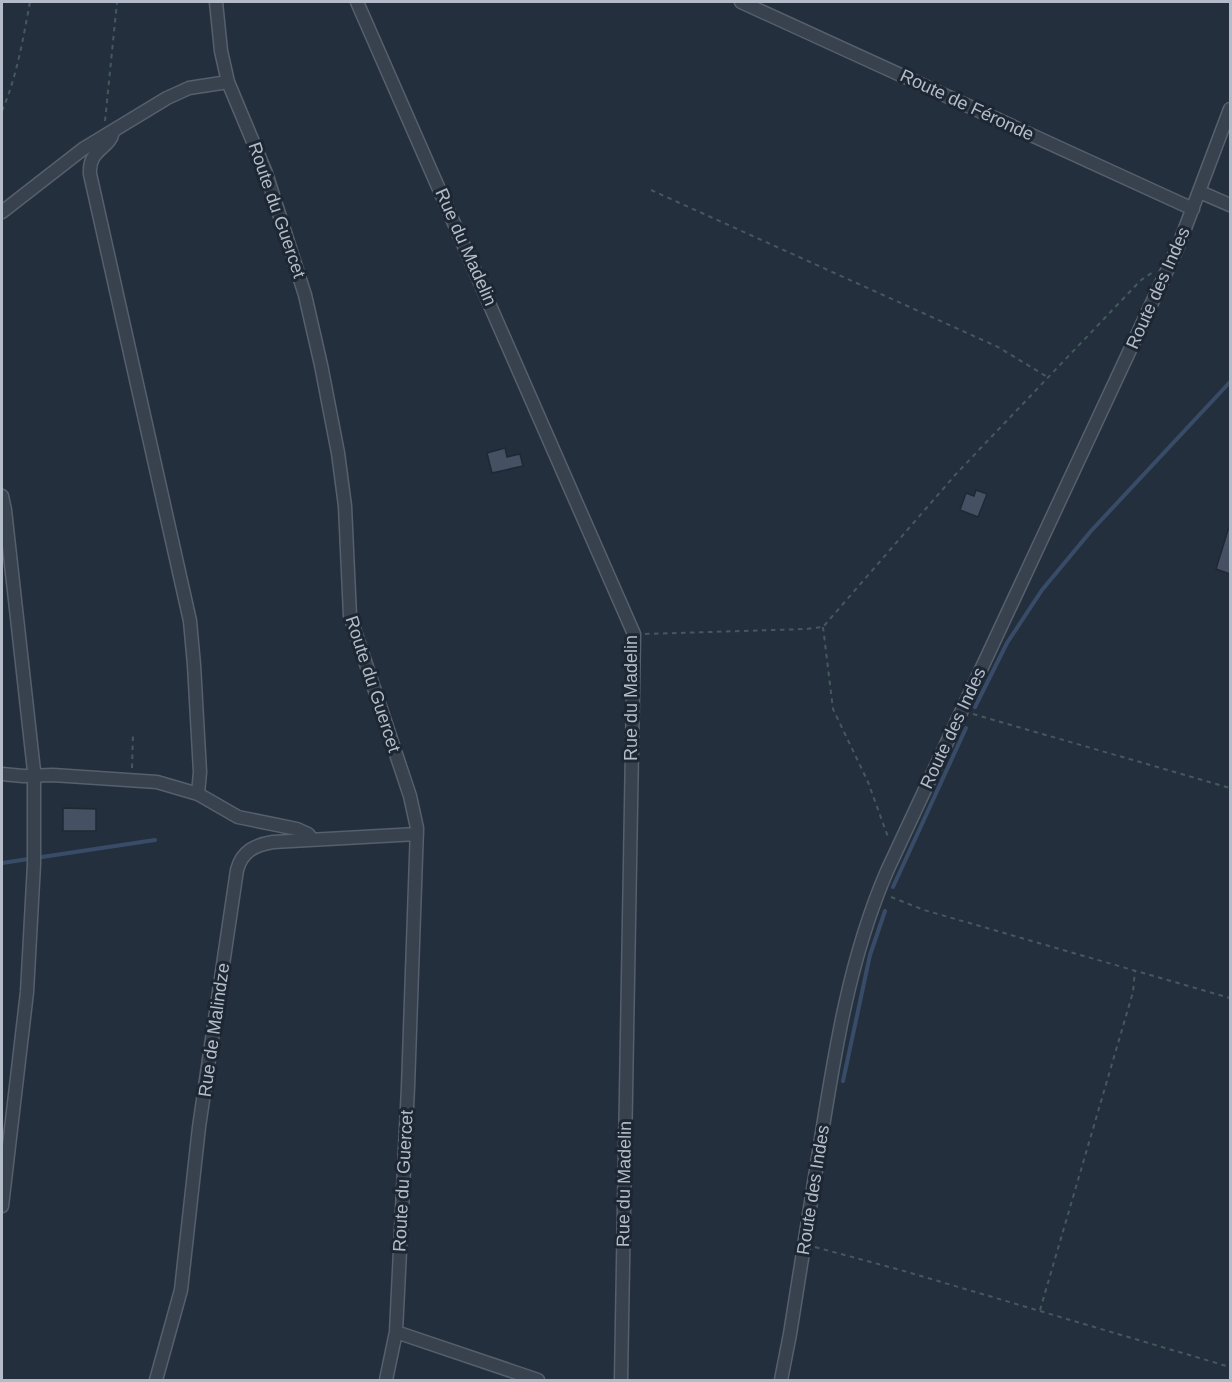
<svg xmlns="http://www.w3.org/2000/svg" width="1232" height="1382" font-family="Arial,sans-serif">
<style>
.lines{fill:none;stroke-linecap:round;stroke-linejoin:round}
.stream{stroke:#394c67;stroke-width:4}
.building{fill:#455162;stroke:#1f2835;stroke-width:1.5}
.minor-casing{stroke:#565f6c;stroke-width:15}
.path{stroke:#44595c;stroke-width:2;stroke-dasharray:4.5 4.5;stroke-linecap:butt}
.minor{stroke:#38414e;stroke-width:12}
.labels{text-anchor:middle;stroke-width:6;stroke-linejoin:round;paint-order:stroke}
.street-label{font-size:18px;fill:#b4bcc9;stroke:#1d2633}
</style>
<rect width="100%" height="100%" fill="#242f3e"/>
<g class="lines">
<path class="stream" d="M975 707 1007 643 1042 590 1091 531 1230 382
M2 863 155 840
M893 887 966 728
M843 1081 870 955 885 911"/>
</g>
<path class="building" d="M505 448 507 457 520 454 523 466 492 473 487 453Z
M976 490 987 494 978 517 960 510 966 493 974 496Z
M1228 530H1230V574L1216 569Z
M63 808 96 809V831H63Z"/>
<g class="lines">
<defs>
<path id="minor" d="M216 2 221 51 228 82 266 173 305 295 321 365 338 453 345 506 350 616 410 796 417 828 408 1087 396 1332 386 1380
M357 2 634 634 621 1380
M741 2 1193 209
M113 132C110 149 88 149 90 174L190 621 194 665 200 772 198 794
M1200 192 1230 205
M2 212 83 149 167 98 189 88 228 82
M2 496 5 510 34 771V864L27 992 2 1206
M2 774 23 776 53 775 157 782 198 794 238 817 297 829 308 834 312 839
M396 1332 538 1380
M156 1380 181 1290 199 1127 237 870C242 851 255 845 273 842L417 834
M781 1380 790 1334C800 1271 810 1208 820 1145 835 1051 849 959 887 871L1178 247 1230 109"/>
</defs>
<use href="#minor" class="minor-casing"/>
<path class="path" d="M2 111C17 76 23 39 30 2
M105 121 117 2
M651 190 998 347 1049 378
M823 627 833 709 868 782 888 837
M645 634 806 629 823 627 956 474 1141 280 1153 272
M973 714 1230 788
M132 768 133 733
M891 897 924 910 1230 998
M815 1247 904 1271 1230 1367
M1040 1310 1133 992 1135 970"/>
<use href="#minor" class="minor"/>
</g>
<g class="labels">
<g class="street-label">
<text transform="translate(967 105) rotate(25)" y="6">Route de Féronde</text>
<text transform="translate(277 210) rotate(71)" y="6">Route du Guercet</text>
<text transform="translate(466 247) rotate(66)" y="6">Rue du Madelin</text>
<text transform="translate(1158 288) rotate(-66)" y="6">Route des Indes</text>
<text transform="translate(373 684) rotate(72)" y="6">Route du Guercet</text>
<text transform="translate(631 698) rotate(-90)" y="6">Rue du Madelin</text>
<text transform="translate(953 728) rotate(-65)" y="6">Route des Indes</text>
<text transform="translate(214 1030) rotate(-82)" y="6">Rue de Malindze</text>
<text transform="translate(403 1181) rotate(-87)" y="6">Route du Guercet</text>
<text transform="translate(624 1184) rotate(-89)" y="6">Rue du Madelin</text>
<text transform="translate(813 1190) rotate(-81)" y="6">Route des Indes</text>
</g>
</g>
<rect width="1232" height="1382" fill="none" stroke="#b4bcc9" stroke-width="6"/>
</svg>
